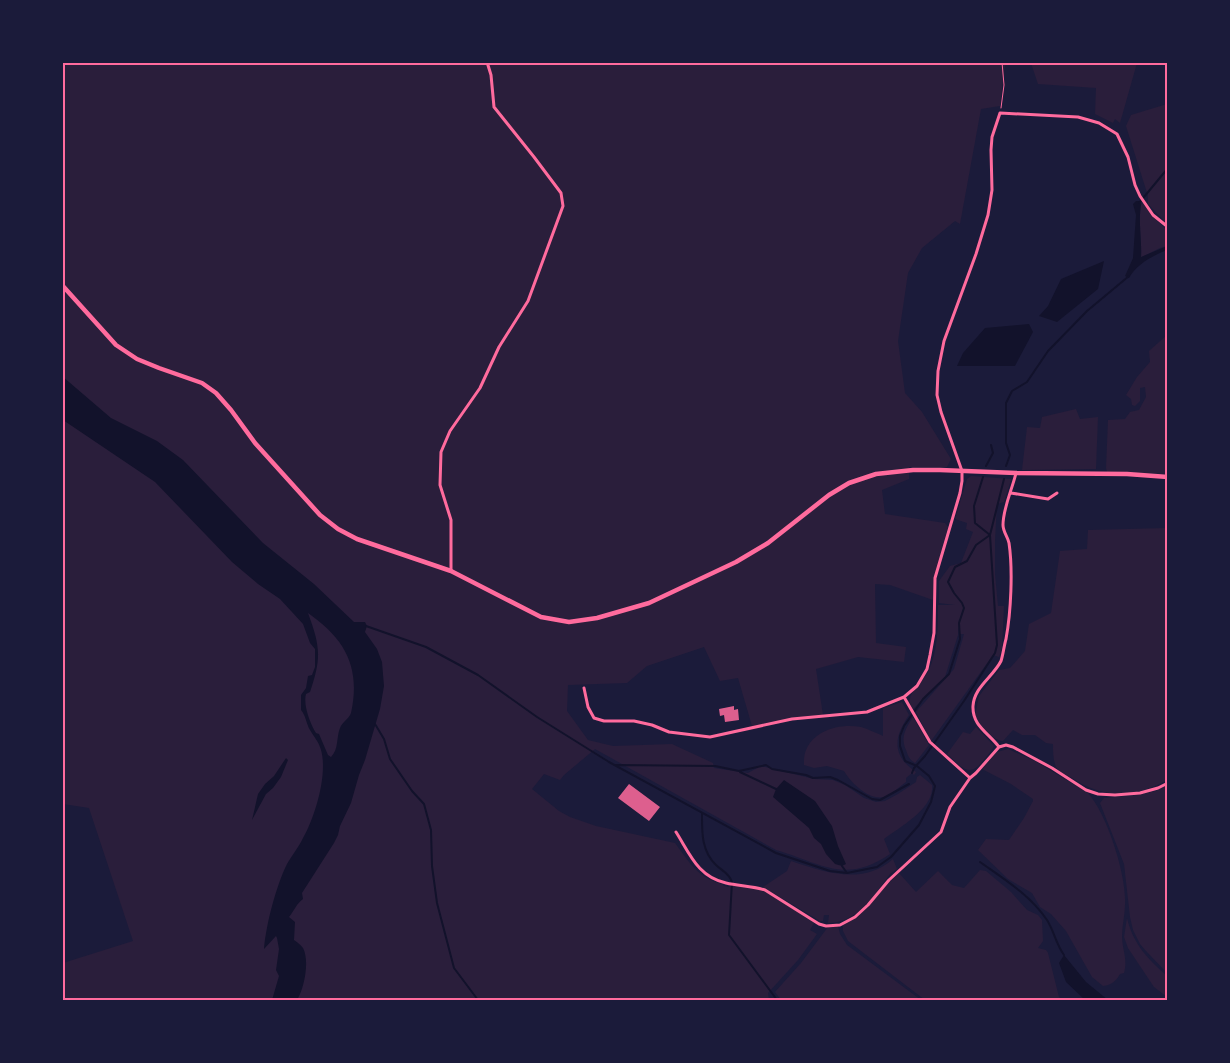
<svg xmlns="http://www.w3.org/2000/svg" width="1230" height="1063" font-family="Commissioner,sans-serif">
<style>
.green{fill:#2a1e3b}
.water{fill:#12122b;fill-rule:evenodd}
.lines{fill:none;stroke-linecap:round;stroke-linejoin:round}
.stream{stroke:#12122b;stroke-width:2}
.building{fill:#dd5f8e}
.path{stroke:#ff6b9d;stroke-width:1}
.minor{stroke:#ff6b9d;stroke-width:3}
.secondary{stroke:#ff6b9d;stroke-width:4.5}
.neatline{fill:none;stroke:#ff6b9d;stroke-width:2}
</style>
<rect width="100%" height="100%" fill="#1b1b3a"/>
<path class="green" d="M62 63H1006L1004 71 1000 106 981 109 960 224 955 221 922 248 908 273 898 341 905 393 922 412 951 459 947 467H909V479L882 490 885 514 945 523 948 527 935 572 933 600 890 585 875 584 876 643 906 647 904 662 858 657 816 669 823 715 752 726 738 678 720 681 704 647 647 666 627 683 568 685 567 711 588 740 613 746 672 744 713 763 714 768 748 773 759 767H765L814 779 833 780 845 785 864 798 876 802 885 801 898 794 916 782 917 777 920 775 932 785C935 808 900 827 884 839L890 854C845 885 821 863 776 850L595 749 564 775 560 780 544 774 532 789 559 811 570 817 596 826 675 843C689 862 698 878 722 884L724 886 729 887 730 885C739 886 748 886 757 889 778 896 796 911 814 923L810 930 817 934 798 960 768 993 769 1000H64L63 963 133 941 89 808 63 804Z
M1031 63H1137L1120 123 1115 119 1113 123 1095 114 1096 88 1038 84Z
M1167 104H1168L1167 224 1148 204V196L1126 126 1131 115Z
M1143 203 1152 216 1167 230V246L1160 248 1142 257H1141C1142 239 1138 223 1141 205Z
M1167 335 1165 474 1107 472 1106 468 1108 420 1125 419 1130 412 1139 410 1146 397 1145 387 1140 388V401L1135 406 1132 405 1131 399 1126 395 1137 377 1150 362 1149 351Z
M1076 409 1080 419 1098 417 1096 469 1022 470 1027 427 1040 428 1042 417Z
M971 476 1011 479V480L1004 502 997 504 995 541V574L998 606H1004L1002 648 999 657 993 655 931 741 916 712 954 669 964 634H959L958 619V635L945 677 913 709C902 695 922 684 928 672 938 651 938 628 938 605H955L939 603V581L950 566 961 563 973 532 966 529 967 523 955 519 967 479Z
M1167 528V780C1135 798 1103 799 1072 778 1066 775 1059 772 1056 767 1053 760 1053 751 1053 744L1046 743 1035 735H1022L1013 730 1003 741C991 740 981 725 975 716L979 696 999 670 1010 668 1025 651 1029 624 1051 613 1060 551 1087 549 1088 530Z
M902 702 909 715C894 737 891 755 916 772L914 775 912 773 906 778V782C900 786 893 793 887 796 871 803 851 783 844 771L827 766 814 768 804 765C804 761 804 756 805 753 812 730 840 723 861 727 868 729 876 733 883 736V708Z
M913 717 929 745 915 763C909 759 908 756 906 750 900 737 906 728 913 717Z
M976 727 994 746C991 752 986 757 982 762 968 779 960 765 947 754L963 732 970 734Z
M1008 749 1035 761 1088 793C1107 814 1127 876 1125 905 1125 915 1122 925 1122 936 1122 949 1128 959 1124 973L1120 974C1116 981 1112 985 1103 986L1092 977 1066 931 1051 914 1040 907 1032 893 1008 879 978 850 986 839 1009 840 1024 818 1033 801V799L1011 784 982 769 997 752Z
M1167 785V973L1146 951 1140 944 1133 930 1130 917 1124 864 1100 803 1104 798 1138 795 1156 791Z
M893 859 897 869 890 874C874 895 858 923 828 923L829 915H824L823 921H820L763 887 787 871 791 861C824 872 863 886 893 859Z
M980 870 986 871 1011 892 1027 910 1038 915 1042 920 1043 941 1038 948 1046 950 1048 953 1059 997 1063 1000H925L848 941 843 931V924C868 912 879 891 899 873L916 892 938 871 952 885 964 888Z
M1127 918C1133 944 1148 959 1167 976V997L1154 987 1128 948 1124 937Z
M838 926 840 934 847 945 921 1000H781L775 992 801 963 828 927Z"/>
<path class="water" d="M1136 201H1140L1141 205C1138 223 1142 239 1141 257L1167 246V250C1152 256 1137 264 1129 278L1125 276 1133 258 1136 215 1133 204Z
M1104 261 1098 289 1057 322 1039 316 1048 306 1061 279Z
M1029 324 1033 332 1015 366H957L963 353 985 328Z
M62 376 111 418 157 441 183 460 263 543 314 584 354 622H365L367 626 365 632 377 649 382 662 384 686 380 709 365 760 359 775 351 803 340 826 338 835 334 843 302 893 303 899C297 903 294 911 289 917L295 922 294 940C298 943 301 945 303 948 310 961 304 989 297 1000H241L250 998 272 1000 279 976 276 970 279 949 277 938 276 936 264 949C266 925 276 886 287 864 292 855 299 847 303 838 315 817 328 774 321 750 319 742 314 737 310 730 306 723 306 716 301 710V695L306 688 308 676 312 675 315 667V649L310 643 303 624 280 599 258 584 232 562 155 482 63 420ZM308 613C345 639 361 667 351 713 349 719 342 722 340 728 336 738 339 749 331 757L328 755 319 734 316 733C310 723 303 705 306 694L310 692C322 657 320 646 308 613Z
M286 758 288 760 281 777 273 788 266 794 252 820 258 794 265 784 274 776Z
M784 780 815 801 832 826 838 846 846 864 842 866 835 864 826 854 821 844 814 838 809 828 773 797 776 789Z
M1064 955 1086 982 1108 1000H1085L1066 982 1059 963Z"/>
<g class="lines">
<path class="stream" d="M1139 203 1168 168
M986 466 993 453 991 445
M1006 466 1010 455 1006 443V403L1012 391 1027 382 1048 351 1087 311 1129 276
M366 626 426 647 478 675 537 717 609 762 776 853 830 871 847 873 877 867 891 857 919 825 931 802 935 786 929 776 917 766 905 761 900 746V736L904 726 923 699 949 674 960 639 959 623 964 608 962 603 954 593 948 582 955 567 967 561 976 545 990 535 1004 479
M375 724 384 739 390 759 412 791 424 804 431 830 432 866 437 903 454 968 478 1000
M616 765 715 766 739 771 766 765 772 769 806 775 813 778 830 777 838 780 872 799 880 800 909 784
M740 772 776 789
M912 773 914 768 925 756 964 701 995 653 997 645 990 535 975 523 974 506 983 477
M702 813C702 831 701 851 716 865 722 871 729 873 732 882L729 935 777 1000
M980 862C1004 879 1030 895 1047 920 1054 931 1056 944 1064 955
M842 866 847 873"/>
</g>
<path class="building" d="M734 706V710L738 709 739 720 725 722 724 715 720 716 719 709Z
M629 784 660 807 649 821 618 798Z"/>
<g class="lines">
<path class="path" d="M1001 108 1004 85 1002 62"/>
<path class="minor" d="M1011 493 1048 499 1057 493
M451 571V520L440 485 441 452 450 431 480 388 499 347 528 301 563 206 561 193 534 157 494 107 491 75 487 62
M584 688 588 707 594 718 604 721H634L652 725 669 732 710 737 792 719 867 712 904 697 917 686 927 669 930 655 934 633 935 578 960 493 962 481V471L941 412 937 395 938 371 944 341 976 254 988 215 992 190 991 150 992 137 1000 113 1078 117 1099 123 1117 134 1128 157 1135 185 1140 196 1153 215 1168 227
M904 697 930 742 970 778
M999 747C989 733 972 726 973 706 974 687 993 677 1001 661 1003 655 1004 646 1006 639 1011 612 1013 570 1009 543 1008 537 1003 532 1003 525 1003 508 1012 490 1016 473
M676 832C690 854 698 877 726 883 739 886 752 886 765 890L819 924 826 926 840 925 855 917 868 905 889 880 941 832 950 807 970 778 976 773 999 747 1006 745 1013 747 1052 768 1086 790 1098 794 1115 795 1140 793 1158 788 1168 783"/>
<path class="secondary" d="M62 285 116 345 137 359 159 368 202 383 216 393 231 410 255 443 320 515 338 529 357 539 451 571 541 617 569 622 597 618 649 603 736 562 768 543 829 495 849 483 876 474 913 470H940L1016 473 1127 474 1168 477"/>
</g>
<rect width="1230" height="1063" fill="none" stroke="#1b1b3a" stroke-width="128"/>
<rect x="64" y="64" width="1102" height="935" class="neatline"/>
</svg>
